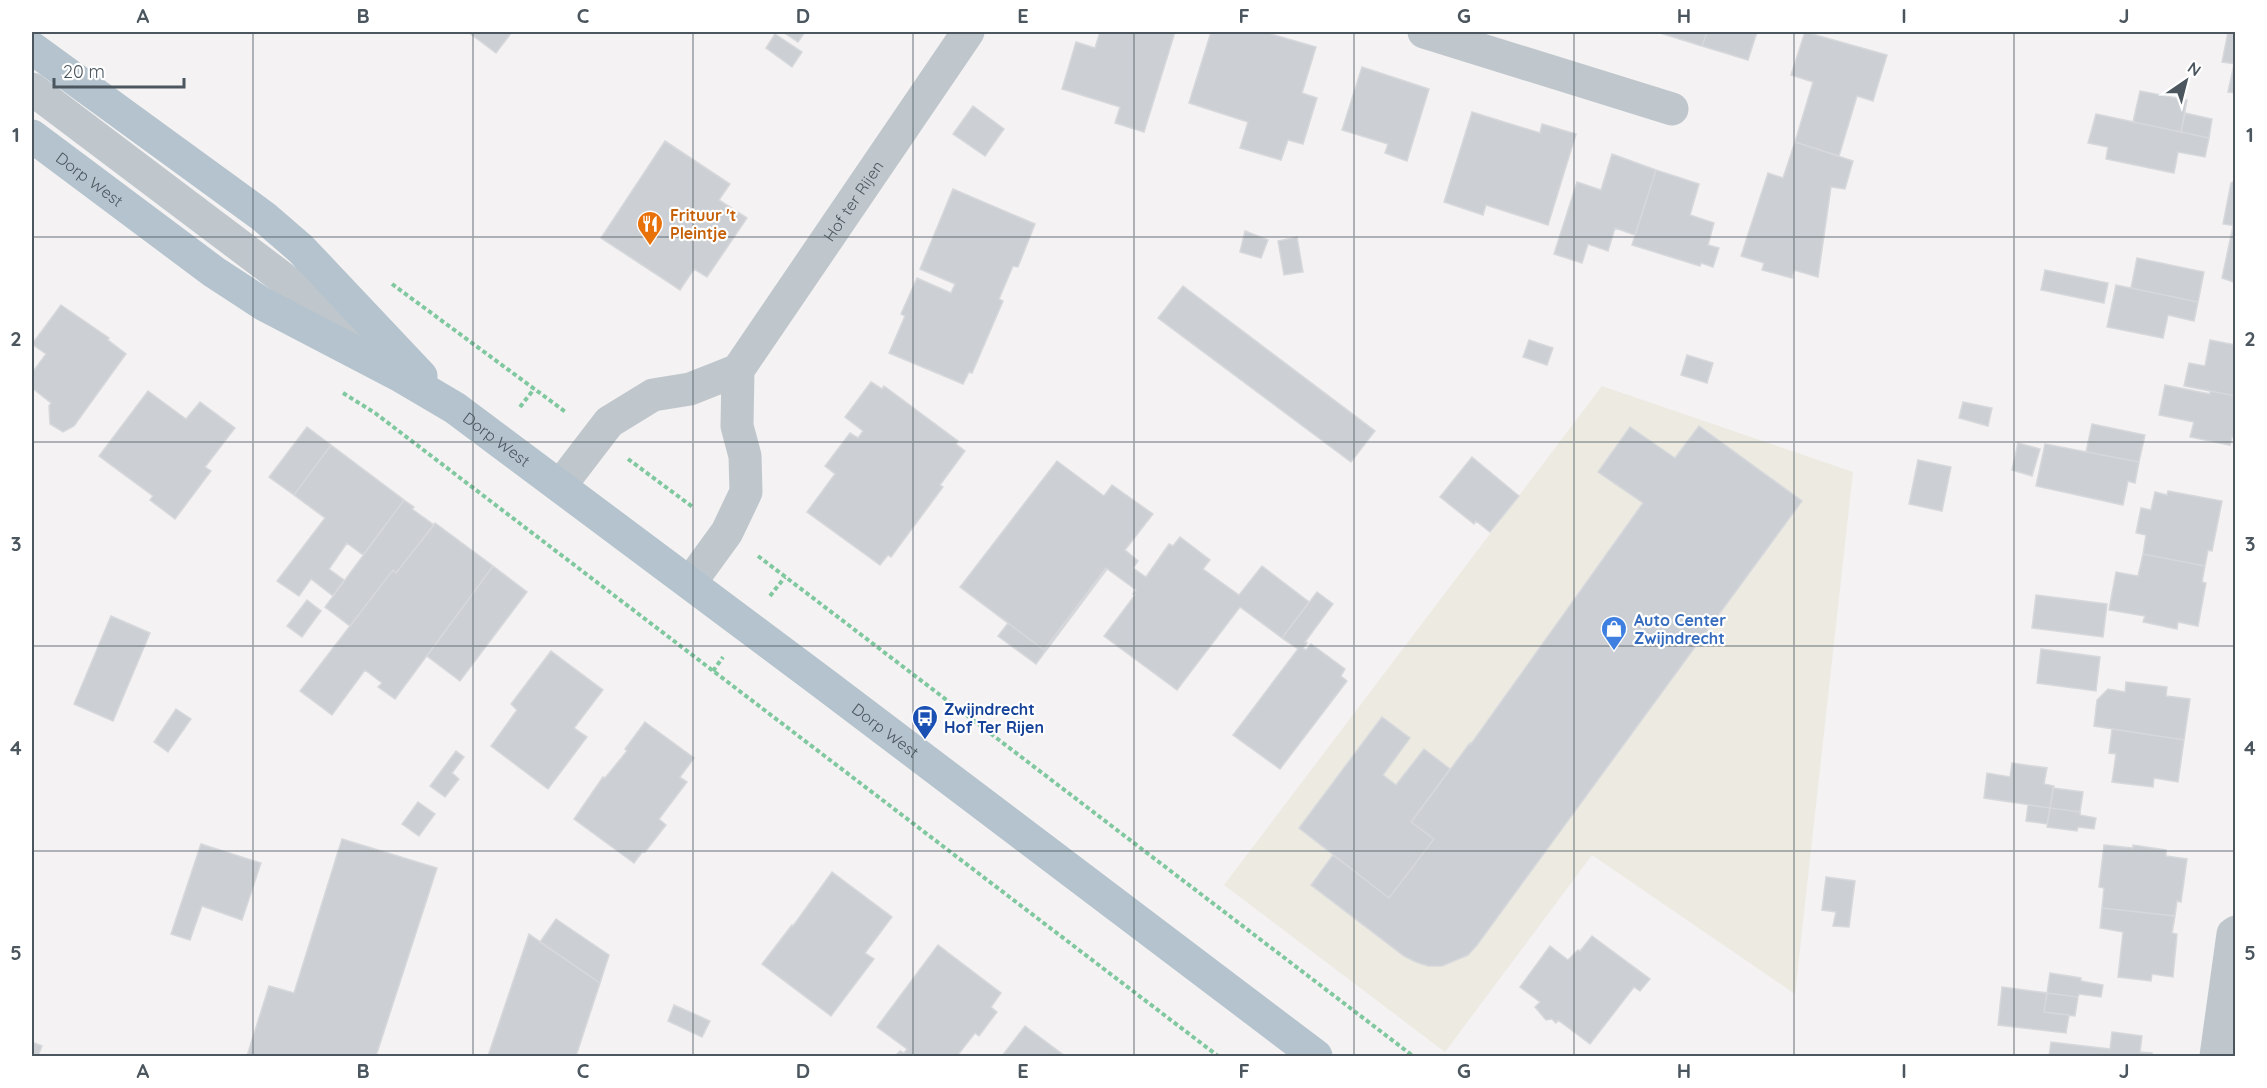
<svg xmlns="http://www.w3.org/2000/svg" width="2267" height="1088" font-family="Quicksand,sans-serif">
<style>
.commercial{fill:#edeae2}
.building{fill:#cccfd3;stroke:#d6d8dc;stroke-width:1.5}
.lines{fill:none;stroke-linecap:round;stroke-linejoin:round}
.path{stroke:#80c89f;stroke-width:4;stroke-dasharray:4.5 3;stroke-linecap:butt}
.minor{stroke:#bfc7cd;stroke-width:33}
.major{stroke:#b4c3cd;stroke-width:33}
.grid{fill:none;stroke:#4b565e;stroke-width:1.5;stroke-opacity:0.55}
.labels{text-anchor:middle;stroke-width:4.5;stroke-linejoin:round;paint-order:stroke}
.street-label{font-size:16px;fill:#4b565e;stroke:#fff}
.food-label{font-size:16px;font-weight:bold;fill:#c56008;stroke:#fff;text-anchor:start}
.shop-label{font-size:16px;font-weight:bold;fill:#366cbe;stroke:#fff;text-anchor:start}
.transit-label{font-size:16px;font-weight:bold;fill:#164399;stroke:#fff;text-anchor:start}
.neatline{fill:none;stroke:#4b565e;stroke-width:2}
.grid-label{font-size:20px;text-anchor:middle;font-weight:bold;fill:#4b565e}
</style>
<rect width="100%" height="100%" fill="#f4f2f2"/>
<path class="commercial" d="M1602 386 1853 472 1795 994 1592 855 1445 1052 1224 885Z"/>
<path class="building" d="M468 32H512L496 53Z
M783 32H805L798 42Z
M1100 32H1175L1144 132 1115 123 1120 107 1062 89 1076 42 1095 48Z
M1211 32H1264L1316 47 1302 93 1317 98 1303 144 1288 140 1281 160 1240 148 1248 122 1189 103Z
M1657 32H1707L1702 46Z
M1707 32H1757L1748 60 1702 46Z
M1805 32 1887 55 1873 101 1857 96 1839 156 1795 142 1813 82 1791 75Z
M2228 32H2236V64L2222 62Z
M775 34 802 52 792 67 766 48Z
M2234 64H2236V93L2228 92Z
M1362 67 1429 89 1407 161 1385 153 1388 144 1342 130Z
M2140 91 2187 100 2181 132 2133 122Z
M973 106 1004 129 985 156 953 134Z
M1472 112 1540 133 1542 124 1576 134 1548 225 1486 205 1483 215 1444 202Z
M2185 113 2212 119 2209 138 2181 132Z
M2096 114 2209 138 2205 157 2178 152 2174 173 2106 159 2108 147 2088 143Z
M665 141 730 184 719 200 747 218 707 277 694 269 680 290 601 238Z
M1795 142 1853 161 1845 189 1831 187 1818 277 1794 270 1792 278 1762 270 1764 263 1741 256 1768 173 1783 178Z
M1612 154 1656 170 1635 235 1615 228 1608 251 1588 244 1582 263 1554 254 1577 182 1601 190Z
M1656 170 1699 184 1690 215 1714 223 1708 245 1719 248 1713 267 1701 263 1700 266 1632 245Z
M2236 180V226L2223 224 2231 183Z
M953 189 1035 224 1018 267 1013 266 999 299 1003 301 972 373 969 372 963 384 889 353 905 316 901 314 917 278 951 293 955 284 920 269Z
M2233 226H2236V283L2222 278Z
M1245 231 1268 240 1261 258 1240 252Z
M1297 237 1303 272 1284 275 1278 241Z
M2137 258 2204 272 2198 302 2131 288Z
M2045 270 2108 283 2104 303 2041 290Z
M2116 285 2198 302 2194 321 2168 315 2163 338 2107 327Z
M1183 286 1375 431 1351 462 1158 318Z
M61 305 109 338 108 340 126 354 74 426 63 432 50 424 49 406 51 403 32 388V373L46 354 32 344Z
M1529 340 1553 348 1547 365 1523 357Z
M2210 340 2236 345V396L2184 386 2189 363 2205 366Z
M1687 355 1713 363 1707 383 1681 375Z
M871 382 882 389 884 386 958 441 956 444 965 451 940 485 943 487 891 557 888 555 880 565 807 512 835 474 825 466 850 433 858 438 863 431 845 417Z
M2165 385 2210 394V391L2236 396V438L2232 437 2230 445 2190 437 2194 422 2159 415Z
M148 391 186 419 200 402 235 428 205 467 211 471 175 519 150 500 153 496 99 456Z
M1963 402 1992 408 1988 426 1959 418Z
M2092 424 2145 435 2139 462 2086 452Z
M1699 426 1802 501 1477 945 1468 955 1442 966H1428L1416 962 1404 956 1311 885 1333 855 1389 898 1434 839 1411 822 1470 743 1471 744 1643 503 1598 472 1630 427 1675 458Z
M307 427 331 445 294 495 269 477Z
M2018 443 2040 449 2032 476 2012 470Z
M2045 444 2139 462 2135 483 2128 481 2123 505 2036 486Z
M331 445 404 500 363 555 347 543 329 569 344 580 333 596 311 579 299 596 277 581 325 518 294 495Z
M1472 457 1519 496 1490 532 1476 521 1474 524 1440 497Z
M1918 460 1951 467 1942 511 1909 504Z
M1057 461 1104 496 1112 485 1153 514 1125 550 1138 561 1133 568 1146 577 1169 544 1173 546 1180 537 1210 560 1203 569 1239 595 1262 566 1309 602 1282 638 1240 607 1177 690 1104 636 1135 595 1133 594 1136 590 1106 568 1044 650 960 587Z
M2168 491 2222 501 2212 551 2208 550 2205 566 2143 554 2146 535 2136 533 2141 508 2151 510 2155 492 2167 495Z
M404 500 414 507 412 509 434 525 396 573 393 570 350 626 325 607Z
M435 523 493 566 395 699 378 687 382 683 365 670 332 715 300 691 393 570 396 573Z
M2143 554 2205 566 2202 582 2206 583 2198 626 2178 622 2177 629 2143 622 2145 616 2109 610 2116 572 2138 576Z
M493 566 527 592 460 681 427 656Z
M1106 568 1107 569 1036 664 998 636 1008 623 1044 650Z
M1317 592 1333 604 1305 642 1307 643 1303 648 1306 650 1311 644 1345 669 1341 676 1347 681 1280 769 1233 735 1298 649 1282 638Z
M2036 595 2107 604 2103 637 2032 628Z
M307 600 321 611 302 637 287 626Z
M111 616 150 633 113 721 74 704Z
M2041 649 2100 657 2096 691 2037 683Z
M551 651 603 690 574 728 587 737 548 789 491 746 517 710 511 704Z
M2126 682 2167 687 2166 696 2190 699 2184 740 2094 726 2097 700 2108 689 2125 692Z
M176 709 191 719 168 752 154 742Z
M1382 717 1410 738 1383 775 1396 785 1424 749 1450 769 1411 822 1434 839 1389 898 1299 828Z
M645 722 694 758 680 777 687 782 659 819 666 825 645 852 643 851 634 863 574 819 603 777 605 778 627 751 625 749Z
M2112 729 2184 740 2178 782 2154 778 2153 787 2112 782 2116 754 2109 753Z
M456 751 464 757 452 773 459 779 445 797 430 786Z
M2012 763 2047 768 2044 784 2054 786 2050 808 1984 798 1987 773 2010 777Z
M2053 788 2083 792 2080 812 2050 808Z
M418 802 435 814 419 836 402 824Z
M2028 805 2050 808 2047 824 2026 821Z
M2050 808 2080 812V815L2096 818 2094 829 2078 827 2077 831 2047 827Z
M342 839 437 868 376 1056H247L269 986 294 993Z
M201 844 261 863 242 920 202 906 190 940 171 934Z
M2104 845 2133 848V845L2166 850V856L2187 859 2181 902 2177 901 2175 916 2102 908 2104 888 2099 887Z
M832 872 892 917 865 953 874 959 831 1016 762 964 792 925 793 926Z
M1826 877 1855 881 1849 927 1833 926 1836 912 1822 910Z
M2102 908 2175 916 2172 933 2177 934 2173 977 2152 974 2151 981 2118 977 2123 932 2100 928Z
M556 919 609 955 600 983 540 942Z
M529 934 600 983 576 1056H488Z
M1592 936 1650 979 1640 991 1634 987 1590 1044 1558 1020 1556 1023 1552 1019 1546 1020 1535 1007 1540 1002 1520 987 1550 946 1568 960 1578 950 1580 951Z
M938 945 1001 993 991 1007 997 1012 979 1036 975 1033 957 1056H898L896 1055 900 1051 904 1053 907 1049 877 1027Z
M2050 973 2081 978V981L2103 985 2101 997 2079 994 2078 997 2047 993Z
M2002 987 2047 993 2044 1012 2069 1015 2066 1033 1998 1025Z
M2047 993 2078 997 2075 1016 2044 1012Z
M674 1005 710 1021 702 1037 668 1021Z
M1025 1026 1065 1056H1002Z
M2112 1032 2142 1036 2140 1052 2152 1053V1056H2049L2051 1042 2110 1049Z
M32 1042 42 1046 38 1056H32Z"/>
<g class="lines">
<path class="path" d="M392 284 567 413
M343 393 375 413 1218 1056
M520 407 534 389
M628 459 694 508
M758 556 1413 1056
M770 596 785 577
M713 671 723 657"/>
<g class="minor">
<path d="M1424 32 1672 109"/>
<path d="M32 89 394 362"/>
<path d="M560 486 609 422 653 395 690 389 738 370"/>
<path id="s1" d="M690 583 727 532 746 492 745 456 737 426 738 370 968 32"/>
<path d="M2216 1056 2233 934 2236 932"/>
</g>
<g class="major">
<path d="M32 48 264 217 301 249 421 376"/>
<path id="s2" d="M32 136 214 272 263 304 399 375 455 408 823 683 1316 1056"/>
</g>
</g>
<path class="grid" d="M253 32V1056M473 32V1056M693 32V1056M913 32V1056M1134 32V1056M1354 32V1056M1574 32V1056M1794 32V1056M2014 32V1056M32 237H2236M32 442H2236M32 646H2236M32 851H2236"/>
<defs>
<symbol id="restaurant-pin" viewBox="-11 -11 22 30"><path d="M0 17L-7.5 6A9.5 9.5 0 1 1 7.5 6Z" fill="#e8710a" stroke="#fff"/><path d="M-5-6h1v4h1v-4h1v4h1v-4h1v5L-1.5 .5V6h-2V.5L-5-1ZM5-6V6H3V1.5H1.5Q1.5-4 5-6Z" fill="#fff"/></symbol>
<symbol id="shop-pin" viewBox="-11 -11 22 30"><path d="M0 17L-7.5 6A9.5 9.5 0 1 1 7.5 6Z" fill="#3f7fe0" stroke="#fff"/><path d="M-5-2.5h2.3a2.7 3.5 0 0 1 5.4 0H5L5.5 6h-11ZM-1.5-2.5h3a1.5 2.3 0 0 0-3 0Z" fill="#fff"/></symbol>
<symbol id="bus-pin" viewBox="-11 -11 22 30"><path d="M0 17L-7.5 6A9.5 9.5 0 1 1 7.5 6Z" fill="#1a4fb4" stroke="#fff"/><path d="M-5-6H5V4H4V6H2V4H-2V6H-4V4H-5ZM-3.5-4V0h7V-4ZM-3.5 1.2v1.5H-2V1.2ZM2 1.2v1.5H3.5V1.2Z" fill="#fff"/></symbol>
</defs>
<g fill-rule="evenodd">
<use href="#restaurant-pin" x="635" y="209" width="30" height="40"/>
<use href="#shop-pin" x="1599" y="614" width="30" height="40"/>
<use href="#bus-pin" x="910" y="703" width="30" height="40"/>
</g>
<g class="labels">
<g class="street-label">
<text dy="6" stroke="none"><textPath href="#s2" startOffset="72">Dorp West</textPath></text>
<text dy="6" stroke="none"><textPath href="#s1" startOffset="435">Hof ter Rijen</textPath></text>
<text dy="6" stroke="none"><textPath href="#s2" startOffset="556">Dorp West</textPath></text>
<text dy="6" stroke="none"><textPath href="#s2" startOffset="1042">Dorp West</textPath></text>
</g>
<g class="food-label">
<text x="670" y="221">Frituur 't<tspan x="670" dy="18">Pleintje</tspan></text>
</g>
<g class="shop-label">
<text x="1634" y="626">Auto Center<tspan x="1634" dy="18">Zwijndrecht</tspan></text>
</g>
<g class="transit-label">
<text x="944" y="715">Zwijndrecht<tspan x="944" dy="18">Hof Ter Rijen</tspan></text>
</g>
</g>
<rect width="2267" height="1088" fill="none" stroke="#ffffff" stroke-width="66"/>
<g transform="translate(2186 81) rotate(35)" stroke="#ffffff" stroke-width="4.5" paint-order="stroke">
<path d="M0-4.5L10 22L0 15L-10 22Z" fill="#4b565e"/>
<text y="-9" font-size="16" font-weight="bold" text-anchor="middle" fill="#4b565e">N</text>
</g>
<path d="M54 78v9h130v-9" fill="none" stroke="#4b565e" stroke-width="3"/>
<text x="63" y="78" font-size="18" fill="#4b565e" stroke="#ffffff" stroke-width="4.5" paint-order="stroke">20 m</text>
<rect x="33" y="33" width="2201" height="1022" class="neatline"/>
<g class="grid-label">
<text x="143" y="23">A</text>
<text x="363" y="23">B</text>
<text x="583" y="23">C</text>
<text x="803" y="23">D</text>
<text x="1023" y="23">E</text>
<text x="1244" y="23">F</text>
<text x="1464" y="23">G</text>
<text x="1684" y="23">H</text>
<text x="1904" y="23">I</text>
<text x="2124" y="23">J</text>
<text x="16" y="142">1</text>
<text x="2250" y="142">1</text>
<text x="16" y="346">2</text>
<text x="2250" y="346">2</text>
<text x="16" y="551">3</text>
<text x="2250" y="551">3</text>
<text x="16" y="755">4</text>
<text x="2250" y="755">4</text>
<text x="16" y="960">5</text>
<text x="2250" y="960">5</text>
<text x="143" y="1078">A</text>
<text x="363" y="1078">B</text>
<text x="583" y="1078">C</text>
<text x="803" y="1078">D</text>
<text x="1023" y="1078">E</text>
<text x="1244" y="1078">F</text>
<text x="1464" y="1078">G</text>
<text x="1684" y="1078">H</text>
<text x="1904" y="1078">I</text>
<text x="2124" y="1078">J</text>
</g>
</svg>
